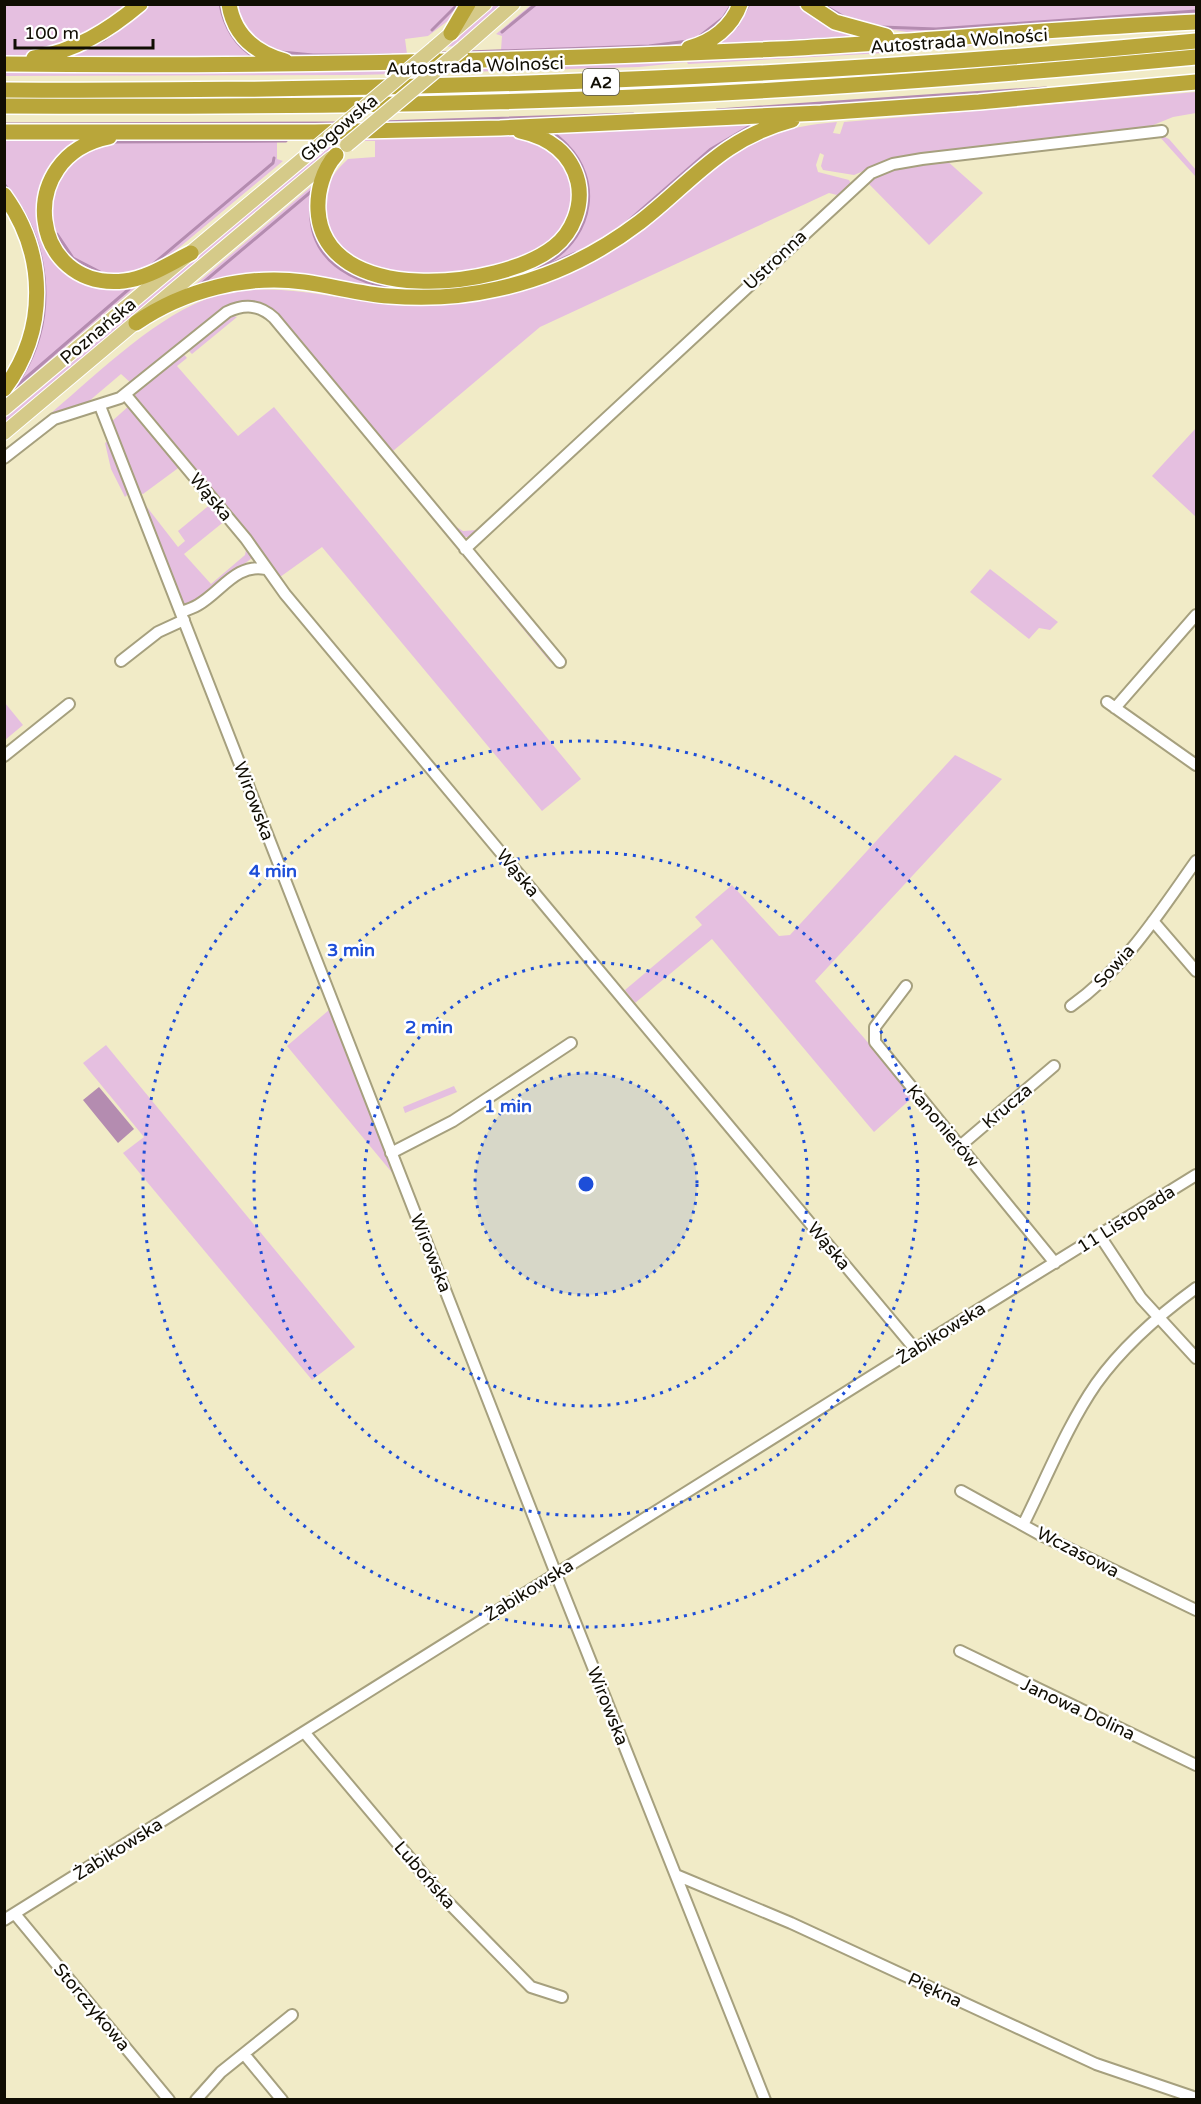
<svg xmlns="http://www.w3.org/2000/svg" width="1201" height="2104" font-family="'Varela Round',sans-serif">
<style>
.green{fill:#e5bfe0;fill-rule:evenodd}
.water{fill:#b48cb0}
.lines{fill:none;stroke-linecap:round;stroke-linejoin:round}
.stream{stroke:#b48cb0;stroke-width:3}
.minor-casing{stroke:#a6a07e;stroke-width:14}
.major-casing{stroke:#fff;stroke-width:16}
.highway-casing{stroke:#fff;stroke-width:18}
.minor{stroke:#fff;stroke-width:10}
.major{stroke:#d5ca89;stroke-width:14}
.highway{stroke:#b9a63a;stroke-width:15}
.major-bridge-casing{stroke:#fff;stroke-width:16;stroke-linecap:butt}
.major-bridge{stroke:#d5ca89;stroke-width:14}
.ring{fill:none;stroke:#1d4ed8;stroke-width:3;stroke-dasharray:3 6}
.labels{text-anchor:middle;stroke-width:5;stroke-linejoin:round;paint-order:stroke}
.shield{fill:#fff;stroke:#58564f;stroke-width:1.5}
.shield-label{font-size:16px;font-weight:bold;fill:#100d03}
.street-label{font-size:18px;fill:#100d03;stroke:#fff}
.centre{fill:#1d4ed8;stroke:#fff;stroke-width:3}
.ring-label{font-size:18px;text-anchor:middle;font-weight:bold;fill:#1d4ed8;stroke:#fff;stroke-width:5;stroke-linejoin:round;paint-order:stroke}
</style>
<rect width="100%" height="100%" fill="#f1ebc7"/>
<path class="green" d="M145 4 224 5 263 59 51 60Z
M1196 4V13L907 32 856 24 817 5Z
M4 5H133L97 30 28 55 5 58Z
M233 5H462L449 20 428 36 405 39 407 54 404 57H289L250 38Z
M494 5H505L455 46 444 47Z
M531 5H735C720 27 706 39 679 46L475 55 480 51 501 50 502 36 496 34Z
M746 5H802L867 37 710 49Z
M1156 31 884 53 688 64 687 62 639 67 358 75 5 76V69Z
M1196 92V113L1173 117 1146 128 873 167 854 175 823 170 821 166 824 155 820 153 816 165 818 172 849 180 851 184 471 537H463L278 316 264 305 251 302 132 384 121 374 88 402 44 419C91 380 148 322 204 300 266 277 325 298 388 304 447 310 507 300 561 277 601 261 636 237 668 209 689 190 709 168 733 153 765 133 800 125 837 122L833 133 840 134 844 122ZM829 193 837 195 477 530 463 531 455 526 393 451 540 327Z
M770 119 584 253 495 285 411 293 306 278 184 294 318 181C316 191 313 203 313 213 313 252 345 274 378 283L533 266 585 200 543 131Z
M508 133 537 139 571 170 574 211 547 248 484 271 397 276 337 251C326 211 313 191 348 159L375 157V141L277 140V159L283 161 157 266 148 271 105 277 76 264 57 243 48 208 69 160 110 139Z
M1159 134 1169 139 1196 170V177L1159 136 1042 151 1043 147Z
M4 135 81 139 57 159 39 210 73 273 141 283 10 394 42 305 5 188Z
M326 147H336L5 426V416Z
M1024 150 1027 153 946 160 983 193 929 245 866 181C892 159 987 155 1024 150Z
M262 312 548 653 551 663Z
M231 315 237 317 192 354 187 349Z
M182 352 187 358 177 366 238 436 274 407 581 779 542 811 322 547 280 577 134 400 136 392Z
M130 405 181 466 143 494 139 493 111 422Z
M1196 428V517L1152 476Z
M108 441 128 494 125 497 111 469 105 443Z
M143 502 178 547 185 541 178 531 212 503 226 520 184 554 211 584 245 555 247 544 252 558 192 603 184 604Z
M990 569 1058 622 1050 630 1039 628 1029 639 970 592Z
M5 703 23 725 5 740H4Z
M955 755 1002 779 815 981 914 1096 874 1132 712 939 635 1003 625 990 702 925 695 917 732 885 779 936 790 935Z
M329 1010 394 1175 287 1046Z
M106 1045 355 1347 312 1380 123 1153 144 1137 83 1063Z
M454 1086 457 1092 405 1113 403 1107Z"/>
<path class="water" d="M99 1087 134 1129 118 1143 83 1100Z"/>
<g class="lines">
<path class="stream" d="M220 4C224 27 236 47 256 58
M822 4 846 18
M881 27 936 29 1196 11
M432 30 458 4
M502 32 536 4
M700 36 723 18 732 4
M773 42 844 38
M716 45 737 26 749 4
M281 52 313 55H391
M467 52 649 46 688 41
M434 53H448
M66 58 104 40 133 19
M717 110 1046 88
M381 122 633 114
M4 124 339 123
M111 142 286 141
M4 184C50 238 59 315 22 376
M311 203C301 317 490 300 552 260 571 248 585 228 588 205 591 184 583 161 568 146 564 141 555 135 554 132
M625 224 711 149 755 123
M57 234 73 258 100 272
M152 265 273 163 274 158
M540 269 575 253
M199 286 313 190
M14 388 129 289"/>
<defs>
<path id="minor" d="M125 394 246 539 285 594 915 1349
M100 406 556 1574 765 2100
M4 458 54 419 120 398 227 312C244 304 259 304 274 318L560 662
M465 549 871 173 893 164 922 159 1162 131
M181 612C187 610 193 608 198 605 222 591 236 563 266 569
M121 661 158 632 184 620
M1107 702 1196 765
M1115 708 1196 615
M4 756 69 704
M1153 921 1196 971
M906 986 875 1027V1042L1055 1263
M1071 1006C1124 969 1159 913 1196 861
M960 1146 1054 1066
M391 1153 453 1121 571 1043
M1100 1236 1141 1298 1196 1358
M961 1491 1041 1535 1196 1610
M1024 1523C1047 1477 1067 1426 1096 1384 1123 1346 1159 1315 1196 1288
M960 1651 1196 1765
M304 1732 440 1894 531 1987 562 1997
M676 1875 791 1923 1096 2064 1196 2098
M15 1914 169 2100
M4 1920 915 1349 1196 1175
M244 2054 282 2100
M196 2100 221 2072 292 2015"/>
<path id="major" d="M434 48 485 4
M463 48 513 4
M4 409 318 146
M4 433 331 158"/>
<path id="highway" d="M229 4C234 36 256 53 285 61
M808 4 835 22 886 36
M451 33 468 4
M689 48C712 42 732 27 740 4
M34 58C75 51 108 31 140 4
M4 64C263 67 520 61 778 49 917 42 1057 28 1196 22
M4 90C403 92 800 79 1196 41
M4 106C199 107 392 106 586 99 790 92 993 76 1196 57
M4 132H315L500 128 821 113 979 102 1196 82
M109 137C13 156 29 291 124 281 149 278 170 263 191 253
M336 155C323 169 317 192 318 210 323 308 501 289 554 247 573 232 583 206 578 182 571 153 548 137 520 131
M4 195C47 254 48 330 4 389
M136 323C184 290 247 274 304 282 333 286 361 294 389 296 425 299 462 297 497 289 549 278 598 254 640 222 694 180 721 139 792 120"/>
</defs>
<use href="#minor" class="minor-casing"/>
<use href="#major" class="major-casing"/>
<use href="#highway" class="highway-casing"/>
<use href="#minor" class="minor"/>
<use href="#major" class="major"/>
<use href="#highway" class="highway"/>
<defs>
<path id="major-bridge" d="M347 145 463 48
M318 146 434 48"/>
</defs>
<use href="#major-bridge" class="major-bridge-casing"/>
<use href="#major-bridge" class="major-bridge"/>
</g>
<circle cx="586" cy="1184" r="111" fill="#1d4ed8" fill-opacity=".12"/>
<g class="ring">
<circle cx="586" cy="1184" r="111"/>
<circle cx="586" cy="1184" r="222"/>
<circle cx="586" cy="1184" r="332"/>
<circle cx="586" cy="1184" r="443"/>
</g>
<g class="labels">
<rect class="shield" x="583" y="69" width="36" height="26" rx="4.5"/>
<g class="shield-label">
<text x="601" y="88">A2</text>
</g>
<g class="street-label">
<text transform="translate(959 41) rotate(-4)" y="6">Autostrada Wolności</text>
<text transform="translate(475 66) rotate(-2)" y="6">Autostrada Wolności</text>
<text transform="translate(339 128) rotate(-40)" y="6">Głogowska</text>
<text transform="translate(775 260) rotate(-43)" y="6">Ustronna</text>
<text transform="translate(98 331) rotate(-40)" y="6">Poznańska</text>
<text transform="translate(211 497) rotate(50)" y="6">Wąska</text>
<text transform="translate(254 801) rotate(69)" y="6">Wirowska</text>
<text transform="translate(518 873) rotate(50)" y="6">Wąska</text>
<text transform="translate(1114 966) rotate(-48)" y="6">Sowia</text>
<text transform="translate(1007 1106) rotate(-40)" y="6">Krucza</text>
<text transform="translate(943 1126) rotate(50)" y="6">Kanonierów</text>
<text transform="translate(1126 1219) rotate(-32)" y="6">11 Listopada</text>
<text transform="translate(829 1246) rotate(50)" y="6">Wąska</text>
<text transform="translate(431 1253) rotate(68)" y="6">Wirowska</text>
<text transform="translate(941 1333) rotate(-32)" y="6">Żabikowska</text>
<text transform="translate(1078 1552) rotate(27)" y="6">Wczasowa</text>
<text transform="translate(529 1590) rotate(-32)" y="6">Żabikowska</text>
<text transform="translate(608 1706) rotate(68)" y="6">Wirowska</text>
<text transform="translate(1078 1709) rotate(25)" y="6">Janowa Dolina</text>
<text transform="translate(118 1849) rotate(-32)" y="6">Żabikowska</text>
<text transform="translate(425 1875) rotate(49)" y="6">Lubońska</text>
<text transform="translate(935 1990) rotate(25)" y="6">Piękna</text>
<text transform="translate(92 2007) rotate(50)" y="6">Storczykowa</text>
</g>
</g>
<circle cx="586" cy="1184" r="9" class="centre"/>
<g class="ring-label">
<text x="273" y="877">4 min</text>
<text x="351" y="956">3 min</text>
<text x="429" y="1033">2 min</text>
<text x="508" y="1112">1 min</text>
</g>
<rect width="1201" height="2104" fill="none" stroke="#100d03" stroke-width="12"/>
<path d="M15 39v9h138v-9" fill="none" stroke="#100d03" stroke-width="3"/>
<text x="24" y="39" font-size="18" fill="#100d03" stroke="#ffffff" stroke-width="4.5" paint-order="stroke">100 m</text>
</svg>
